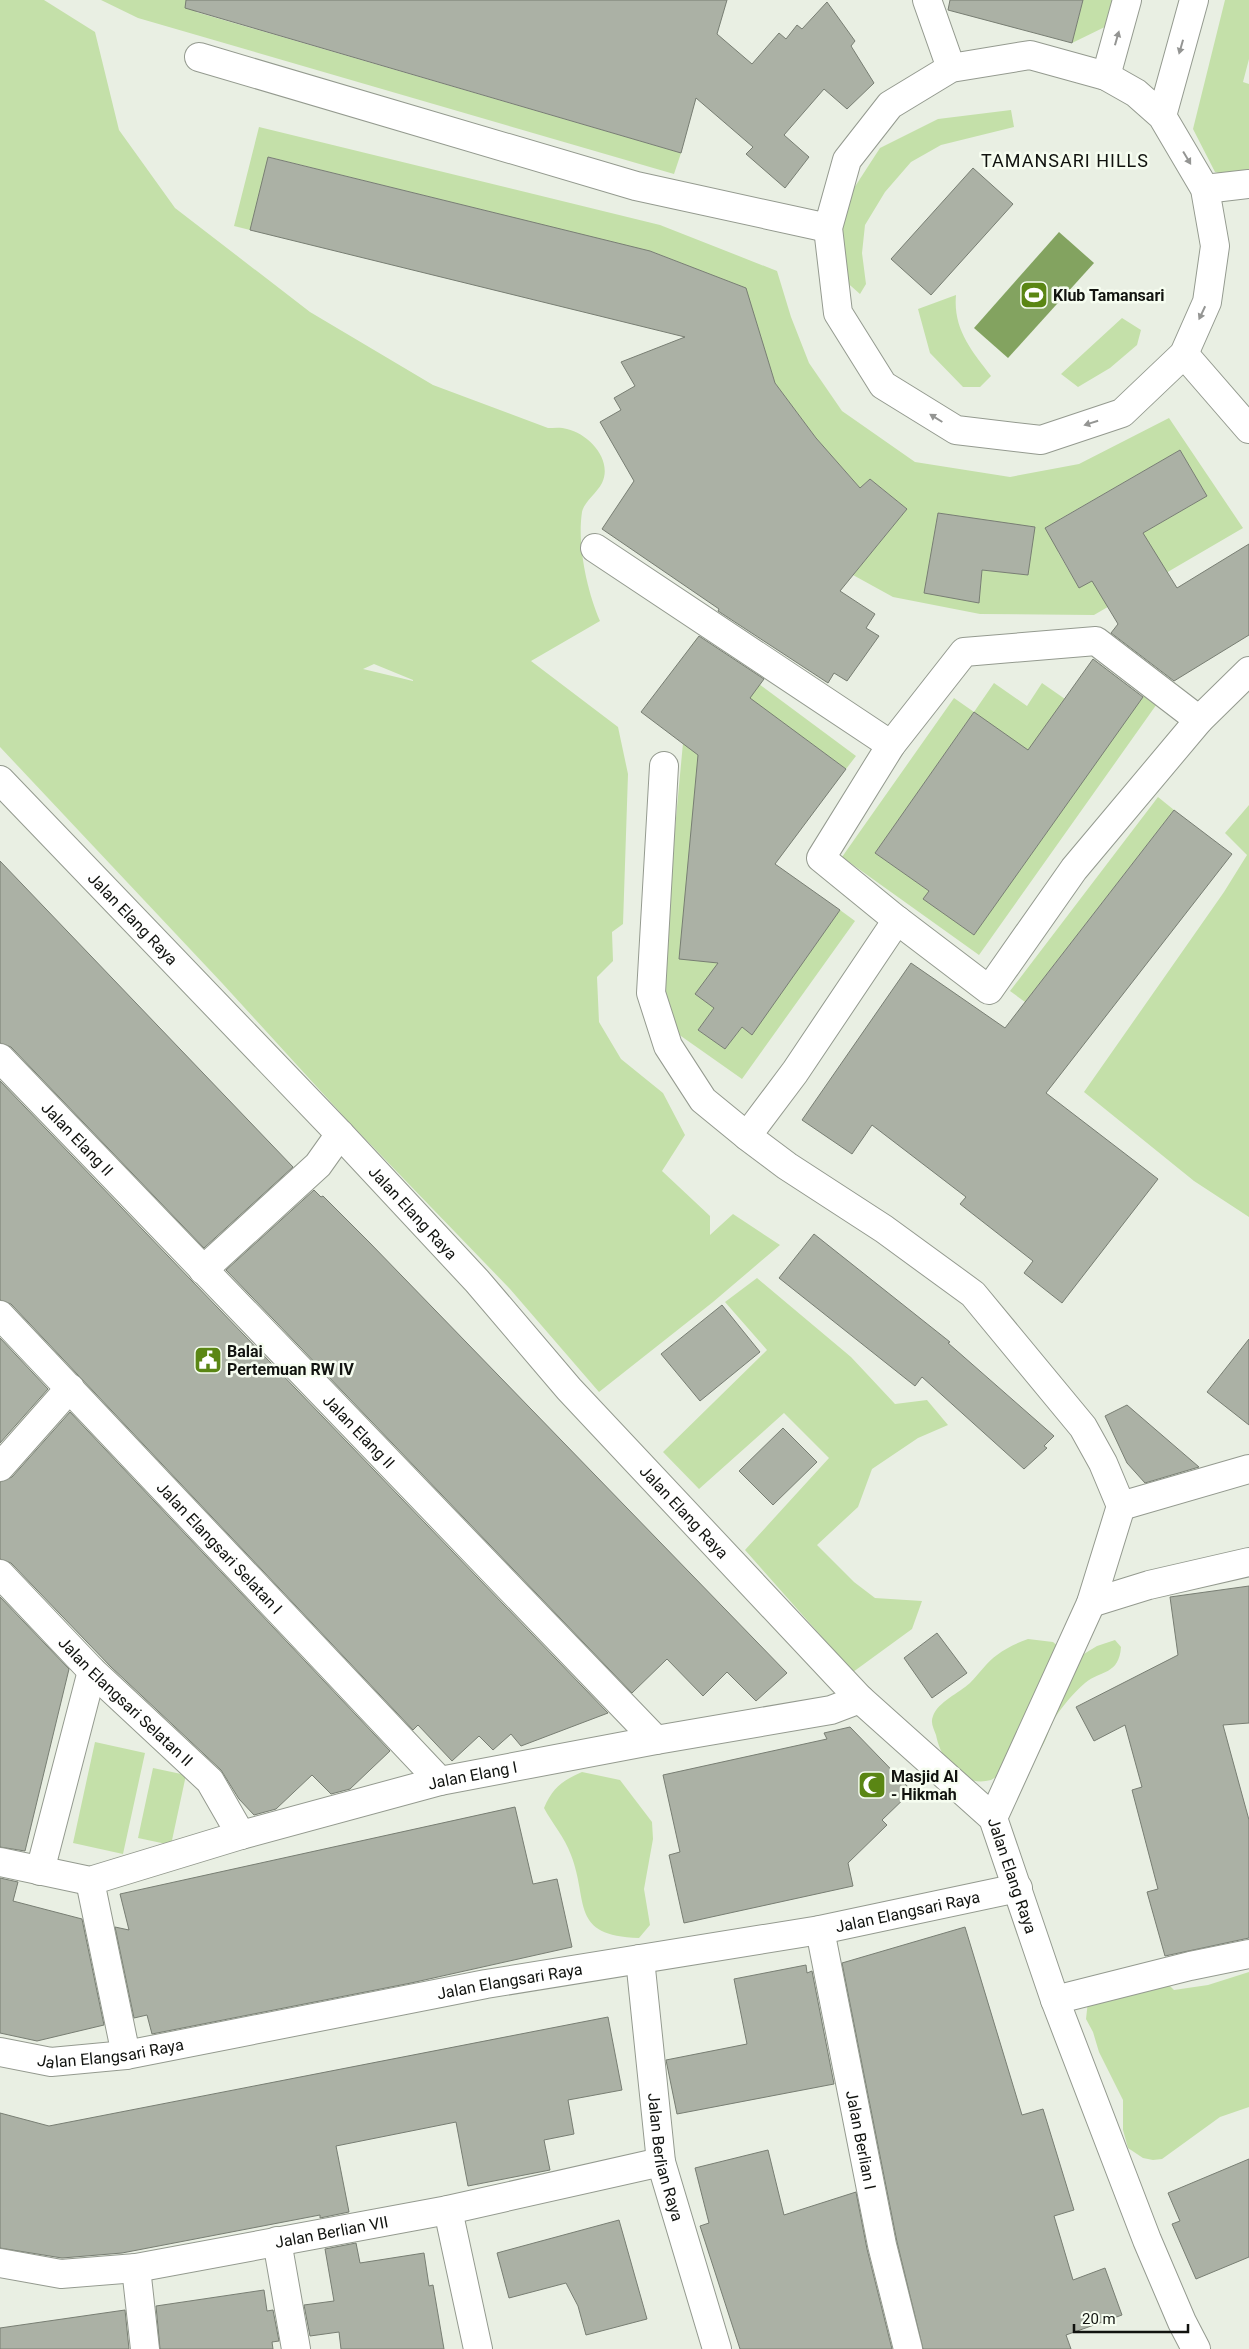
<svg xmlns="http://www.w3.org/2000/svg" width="1249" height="2349" font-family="Roboto,sans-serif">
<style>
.green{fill:#c4e0a9;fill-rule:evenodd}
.water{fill:#83a360}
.building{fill:#abb1a5;stroke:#787e73}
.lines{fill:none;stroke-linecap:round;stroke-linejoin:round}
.street-casing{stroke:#949a8f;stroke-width:30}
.secondary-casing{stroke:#949a8f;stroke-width:30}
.street{stroke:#fff;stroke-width:28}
.secondary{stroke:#fff;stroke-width:28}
.oneway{fill:#949593}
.labels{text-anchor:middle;stroke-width:5;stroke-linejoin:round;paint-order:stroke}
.poi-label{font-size:16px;font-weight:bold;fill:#11130f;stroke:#f6fdf0;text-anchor:start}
.street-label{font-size:16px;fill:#11130f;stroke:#f6fdf0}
.neighbourhood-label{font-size:18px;letter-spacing:1px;fill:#11130f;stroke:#f6fdf0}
</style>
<rect width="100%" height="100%" fill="#e9efe3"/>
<path class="green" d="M0 0H44L95 32 119 130 175 208 310 312 433 385 548 428C554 428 561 427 567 429 589 434 613 460 602 483 597 493 584 502 582 512 577 545 587 591 600 621L531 661 618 727 628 774 623 924 612 932 613 961 597 977 599 1022 621 1059 663 1093 685 1135 662 1171 710 1216V1235L733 1214 780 1245 713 1302 599 1392 510 1289 348 1121 222 983 0 747ZM374 664 413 680V681L363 669Z
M101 0H199L196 12 681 153 674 174 138 18Z
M1083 0H1121L1115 22 1072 43Z
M1225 0H1249V59L1243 82 1249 84V179L1247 180 1215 172 1193 129Z
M1011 110 1014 127 941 145 911 162 885 192 865 225 862 253 866 284 860 294 843 279 838 242 843 205 880 148 938 119Z
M259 127 660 225 777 271 791 317 809 363 842 411 915 462 1010 477 1079 464 1169 418 1243 528 1094 615 980 614 893 597 853 575 907 509 870 479 860 488 816 438 775 383 745 288 653 252 269 157 250 230 234 226ZM1180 450 1207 496 1143 533 1094 579 1079 588 1058 552 1073 543 1060 519ZM938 513 1034 527 1028 575 982 570 979 603 925 592Z
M956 295C953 329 971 350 991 376L980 387H963L930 353 918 309Z
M1122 318 1141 330 1137 345 1110 368 1078 387 1061 374Z
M697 638 856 756 846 769 805 739 718 963 696 994 714 1008 698 1030 725 1049 742 1027 752 1034 840 910 855 921 742 1079 671 1029 660 989 683 743 729 683 687 652Z
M994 683 1027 706 1042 683 1065 699 1028 751 974 712 875 853 929 891 924 899 974 935 1146 692 1159 701 979 955 842 857 954 698 974 712Z
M1158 797 1174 810 1025 1002 1010 991Z
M1249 805V1217L1194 1181 1084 1092 1224 892 1247 855 1225 833Z
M757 1278 851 1357 895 1404 927 1400 948 1425 918 1438 872 1469 858 1507 817 1545 854 1582 875 1598 922 1601 912 1629 853 1672 745 1550 829 1458 784 1413 699 1489 663 1452 767 1350 725 1302Z
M1028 1639 1053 1642 1074 1660 1097 1646 1115 1640 1121 1647C1119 1675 1101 1670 1085 1683 1074 1692 1061 1708 1054 1719 1048 1730 1047 1741 1039 1751L991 1780C961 1788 941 1760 936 1735 934 1729 930 1723 933 1716 938 1702 959 1693 970 1683 979 1674 987 1662 997 1655 1006 1648 1017 1643 1028 1639Z
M95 1742 145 1753 123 1854 73 1843Z
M153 1768 186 1775 171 1845 138 1838Z
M582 1772 620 1780 652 1822 653 1839 644 1889 650 1925 639 1938C569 1936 589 1901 571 1855 565 1838 552 1823 544 1808 553 1787 562 1781 582 1772Z
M1249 1972V2107L1220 2117 1162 2159 1153 2160 1143 2158 1128 2148 1123 2130V2100L1099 2052 1093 2032 1086 2019 1088 2001 1168 1984 1174 1990 1208 1985Z"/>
<path class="water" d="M1059 232 1094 263 1008 358 974 328Z"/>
<path class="building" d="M186 0H727L717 34 752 64 779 33 786 39 797 25 802 29 827 2 855 41 851 46 874 83 847 109 824 89 784 135 809 157 785 188 746 154 753 147 696 98 681 153 185 8Z
M950 0H1083L1072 43 948 10Z
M268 157 650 251 746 288 775 383 816 438 860 488 870 479 907 509 840 591 875 614 866 628 879 636 847 681 834 673 828 683 718 611 719 609 602 529 634 481 600 422 621 410 614 398 635 386 621 362 685 337 250 230Z
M973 168 1013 204 931 295 891 259Z
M1180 450 1207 496 1143 533 1177 588 1249 544V635L1174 681 1111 633 1118 624 1092 581 1079 588 1045 528Z
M938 513 1035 527 1028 575 982 570 979 603 924 593Z
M699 636 764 679 750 698 846 769 775 864 840 910 752 1035 742 1027 725 1049 698 1030 714 1008 695 994 718 963 679 959 698 755 641 712Z
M1093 659 1143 697 974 935 923 899 929 891 875 853 974 712 1028 750Z
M1174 810 1232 854 1046 1093 1158 1179 1062 1303 1024 1273 1033 1261 960 1204 966 1197 872 1125 852 1154 802 1120 911 963 1005 1028Z
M0 861 293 1167 204 1248 11 1047 0 1043Z
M0 1081 192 1281 608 1713 521 1746 511 1734 493 1750 479 1736 452 1761 418 1725 413 1730 11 1304 0 1300Z
M314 1190 321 1197 323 1196 370 1243 787 1673 756 1701 727 1672 703 1696 667 1659 632 1693 226 1270Z
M814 1234 950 1342 948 1343 1054 1436 1044 1446 1047 1448 1024 1469 922 1377 915 1386 779 1278Z
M722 1305 760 1352 700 1401 661 1354Z
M0 1338 48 1389 0 1443Z
M1249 1339V1425L1207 1392Z
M1127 1405 1199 1467 1145 1483 1127 1463 1105 1416Z
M70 1412 390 1751 350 1789 331 1794 312 1775 276 1809 254 1815 239 1799 221 1770 111 1667 11 1563 0 1559V1482L12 1477Z
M783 1428 817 1462 773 1505 739 1471Z
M1249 1586V1723L1223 1725 1249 1820V1938L1165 1956 1147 1892 1158 1889 1132 1790 1142 1787 1125 1725 1094 1741 1076 1707 1178 1655 1170 1597Z
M0 1597 69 1669 25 1851 0 1847Z
M937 1633 967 1673 932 1698 904 1658Z
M850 1727 912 1791 882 1820 887 1825 848 1863 853 1886 684 1923 669 1855 680 1852 663 1775 827 1739 824 1733Z
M515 1807 533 1884 557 1879 572 1947 411 1983 152 2034 147 2015 134 2018 115 1927 129 1930 120 1894Z
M0 1878 18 1882 13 1901 82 1919 104 2025 37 2041 0 2033Z
M965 1927 1022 2115 1043 2109 1074 2210 1054 2216 1073 2280 1105 2268 1122 2315 1066 2335 1071 2349H923L897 2242 842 1963Z
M806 1965 807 1973 812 1971 834 2084 677 2114 666 2060 747 2044 734 1979Z
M608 2017 622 2090 568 2100 574 2134 544 2140 550 2170 468 2186 456 2122 336 2146 349 2212 320 2218V2215L122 2253 62 2258 0 2248V2113L49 2126Z
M768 2150 784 2215 856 2192 867 2249 892 2349H740L700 2226 709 2223 695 2168Z
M1249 2159V2257L1196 2279 1172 2224 1180 2221 1168 2193Z
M619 2220 647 2319 586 2335 578 2306 566 2283 509 2298 497 2253Z
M356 2243 360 2263 424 2253 429 2286 433 2285 444 2349H341L339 2332 310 2336 304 2305 334 2301 325 2249Z
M264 2290 267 2311 273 2310 279 2341 272 2342 273 2349H160L156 2306Z
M125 2310 129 2349H0V2328Z"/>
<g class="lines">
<defs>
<g id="street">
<path d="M927 0 951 68"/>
<path d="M199 57 636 186 828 228"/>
<path d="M1106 76 1127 0"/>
<path d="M1162 116 1136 93 1106 76 1030 55 951 68 890 105 847 160 828 228 838 313 883 385 956 430 1041 440 1122 413 1184 354 1207 302 1215 246 1205 189 1162 116 1194 0"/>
<path d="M1205 189 1249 184"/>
<path d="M1184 354 1249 429"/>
<path d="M595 548 891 745"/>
<path d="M1096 641 1199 720 1074 869 989 990 897 920 821 858 891 745 964 652Z"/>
<path d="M1199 720 1249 671"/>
<path d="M664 766 651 993 668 1046 703 1100 747 1136"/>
<path d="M897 920 795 1072 747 1136 787 1166 884 1229 973 1294 1083 1427 1103 1463 1121 1506 1091 1603 993 1818"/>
<path id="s1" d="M0 1058 656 1740"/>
<path d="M203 1270 318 1165 340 1134"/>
<path id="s2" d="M0 1315 440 1781"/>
<path d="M0 1467 70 1388"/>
<path d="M1121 1506 1249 1469"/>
<path id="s3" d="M0 1574 92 1671 210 1781 241 1835"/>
<path d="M1091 1603 1149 1585 1249 1562"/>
<path id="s4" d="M0 1862 90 1881 241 1835 440 1781 656 1740 831 1710 860 1699"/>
<path d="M40 1871 92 1671"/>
<path d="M90 1881 126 2055"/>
<path id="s5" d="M820 1930 882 2245 908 2349"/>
<path id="s6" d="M640 1959 661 2162 717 2349"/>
<path d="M1055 2000 1190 1966 1249 1954"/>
<path id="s7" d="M0 2052 51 2062 126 2055 486 1984 820 1930 1018 1888"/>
<path d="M448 2210 478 2349"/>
<path d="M277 2241 296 2349"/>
<path id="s8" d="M0 2263 61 2274 136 2268 448 2210 661 2162"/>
<path d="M136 2268 145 2349"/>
</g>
<g id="secondary">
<path id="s9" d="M0 780 340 1134 477 1281 569 1389 860 1699 993 1818 1055 2000 1147 2240 1182 2322 1196 2349"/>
</g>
</defs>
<use href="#street" class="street-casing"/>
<use href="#secondary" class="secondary-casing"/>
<use href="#street" class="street"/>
<use href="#secondary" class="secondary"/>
</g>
<defs><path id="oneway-solid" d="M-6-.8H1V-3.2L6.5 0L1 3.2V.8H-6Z" transform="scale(1.25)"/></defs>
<g class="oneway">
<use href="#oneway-solid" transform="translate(1117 38) rotate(-74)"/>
<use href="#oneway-solid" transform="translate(1181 47) rotate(106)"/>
<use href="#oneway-solid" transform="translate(1187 158) rotate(59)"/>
<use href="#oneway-solid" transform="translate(1202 313) rotate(115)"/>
<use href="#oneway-solid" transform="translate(936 418) rotate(-148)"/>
<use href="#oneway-solid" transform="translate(1091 423) rotate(162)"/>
</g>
<defs>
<symbol id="stadium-square" viewBox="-11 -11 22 22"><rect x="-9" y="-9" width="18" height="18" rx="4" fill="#5a8614" stroke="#f6fdf0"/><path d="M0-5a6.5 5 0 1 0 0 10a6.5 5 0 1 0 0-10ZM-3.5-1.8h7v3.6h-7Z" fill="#fff"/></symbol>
<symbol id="civic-square" viewBox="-11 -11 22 22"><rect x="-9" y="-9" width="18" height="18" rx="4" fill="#5a8614" stroke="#f6fdf0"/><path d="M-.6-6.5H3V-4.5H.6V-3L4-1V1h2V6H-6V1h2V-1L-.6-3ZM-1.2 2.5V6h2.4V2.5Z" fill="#fff"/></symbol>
<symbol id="mosque-square" viewBox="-11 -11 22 22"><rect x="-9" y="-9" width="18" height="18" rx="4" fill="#5a8614" stroke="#f6fdf0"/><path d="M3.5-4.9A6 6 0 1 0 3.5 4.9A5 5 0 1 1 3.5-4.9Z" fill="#fff"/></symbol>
</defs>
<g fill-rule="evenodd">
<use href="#stadium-square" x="1018" y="279" width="32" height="32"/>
<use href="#civic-square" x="192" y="1344" width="32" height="32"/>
<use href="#mosque-square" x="856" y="1769" width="32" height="32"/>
</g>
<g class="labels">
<g class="poi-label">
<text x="1053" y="301">Klub Tamansari</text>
<text x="227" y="1357">Balai<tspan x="227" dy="18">Pertemuan RW IV</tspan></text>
<text x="891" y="1782">Masjid Al<tspan x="891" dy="18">- Hikmah</tspan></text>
</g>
<g class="street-label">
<text dy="6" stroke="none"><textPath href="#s9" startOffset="192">Jalan Elang Raya</textPath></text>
<text dy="6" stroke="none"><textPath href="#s1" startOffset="112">Jalan Elang II</textPath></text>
<text dy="6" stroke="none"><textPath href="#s9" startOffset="598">Jalan Elang Raya</textPath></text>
<text dy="6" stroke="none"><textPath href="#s1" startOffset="518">Jalan Elang II</textPath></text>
<text dy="6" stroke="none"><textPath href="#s9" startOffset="1002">Jalan Elang Raya</textPath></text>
<text dy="6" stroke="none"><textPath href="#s2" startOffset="320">Jalan Elangsari Selatan I</textPath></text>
<text dy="6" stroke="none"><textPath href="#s3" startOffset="179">Jalan Elangsari Selatan II</textPath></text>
<text dy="6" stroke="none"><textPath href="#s4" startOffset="489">Jalan Elang I</textPath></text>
<text dy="6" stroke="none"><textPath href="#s9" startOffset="1498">Jalan Elang Raya</textPath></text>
<text dy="6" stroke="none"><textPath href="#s7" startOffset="922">Jalan Elangsari Raya</textPath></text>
<text dy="6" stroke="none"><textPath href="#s7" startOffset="518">Jalan Elangsari Raya</textPath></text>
<text dy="6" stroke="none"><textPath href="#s7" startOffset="112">Jalan Elangsari Raya</textPath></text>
<text dy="6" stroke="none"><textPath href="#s5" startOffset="214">Jalan Berlian I</textPath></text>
<text dy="6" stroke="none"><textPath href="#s6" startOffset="200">Jalan Berlian Raya</textPath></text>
<text dy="6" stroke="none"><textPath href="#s8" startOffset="336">Jalan Berlian VII</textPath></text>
</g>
<g class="neighbourhood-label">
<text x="1065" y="167">TAMANSARI HILLS</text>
</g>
</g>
<path d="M1074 2324v8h114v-8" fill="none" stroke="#11130f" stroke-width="2.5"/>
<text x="1082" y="2324" font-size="15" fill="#11130f" stroke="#f6fdf0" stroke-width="4" paint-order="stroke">20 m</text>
</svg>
